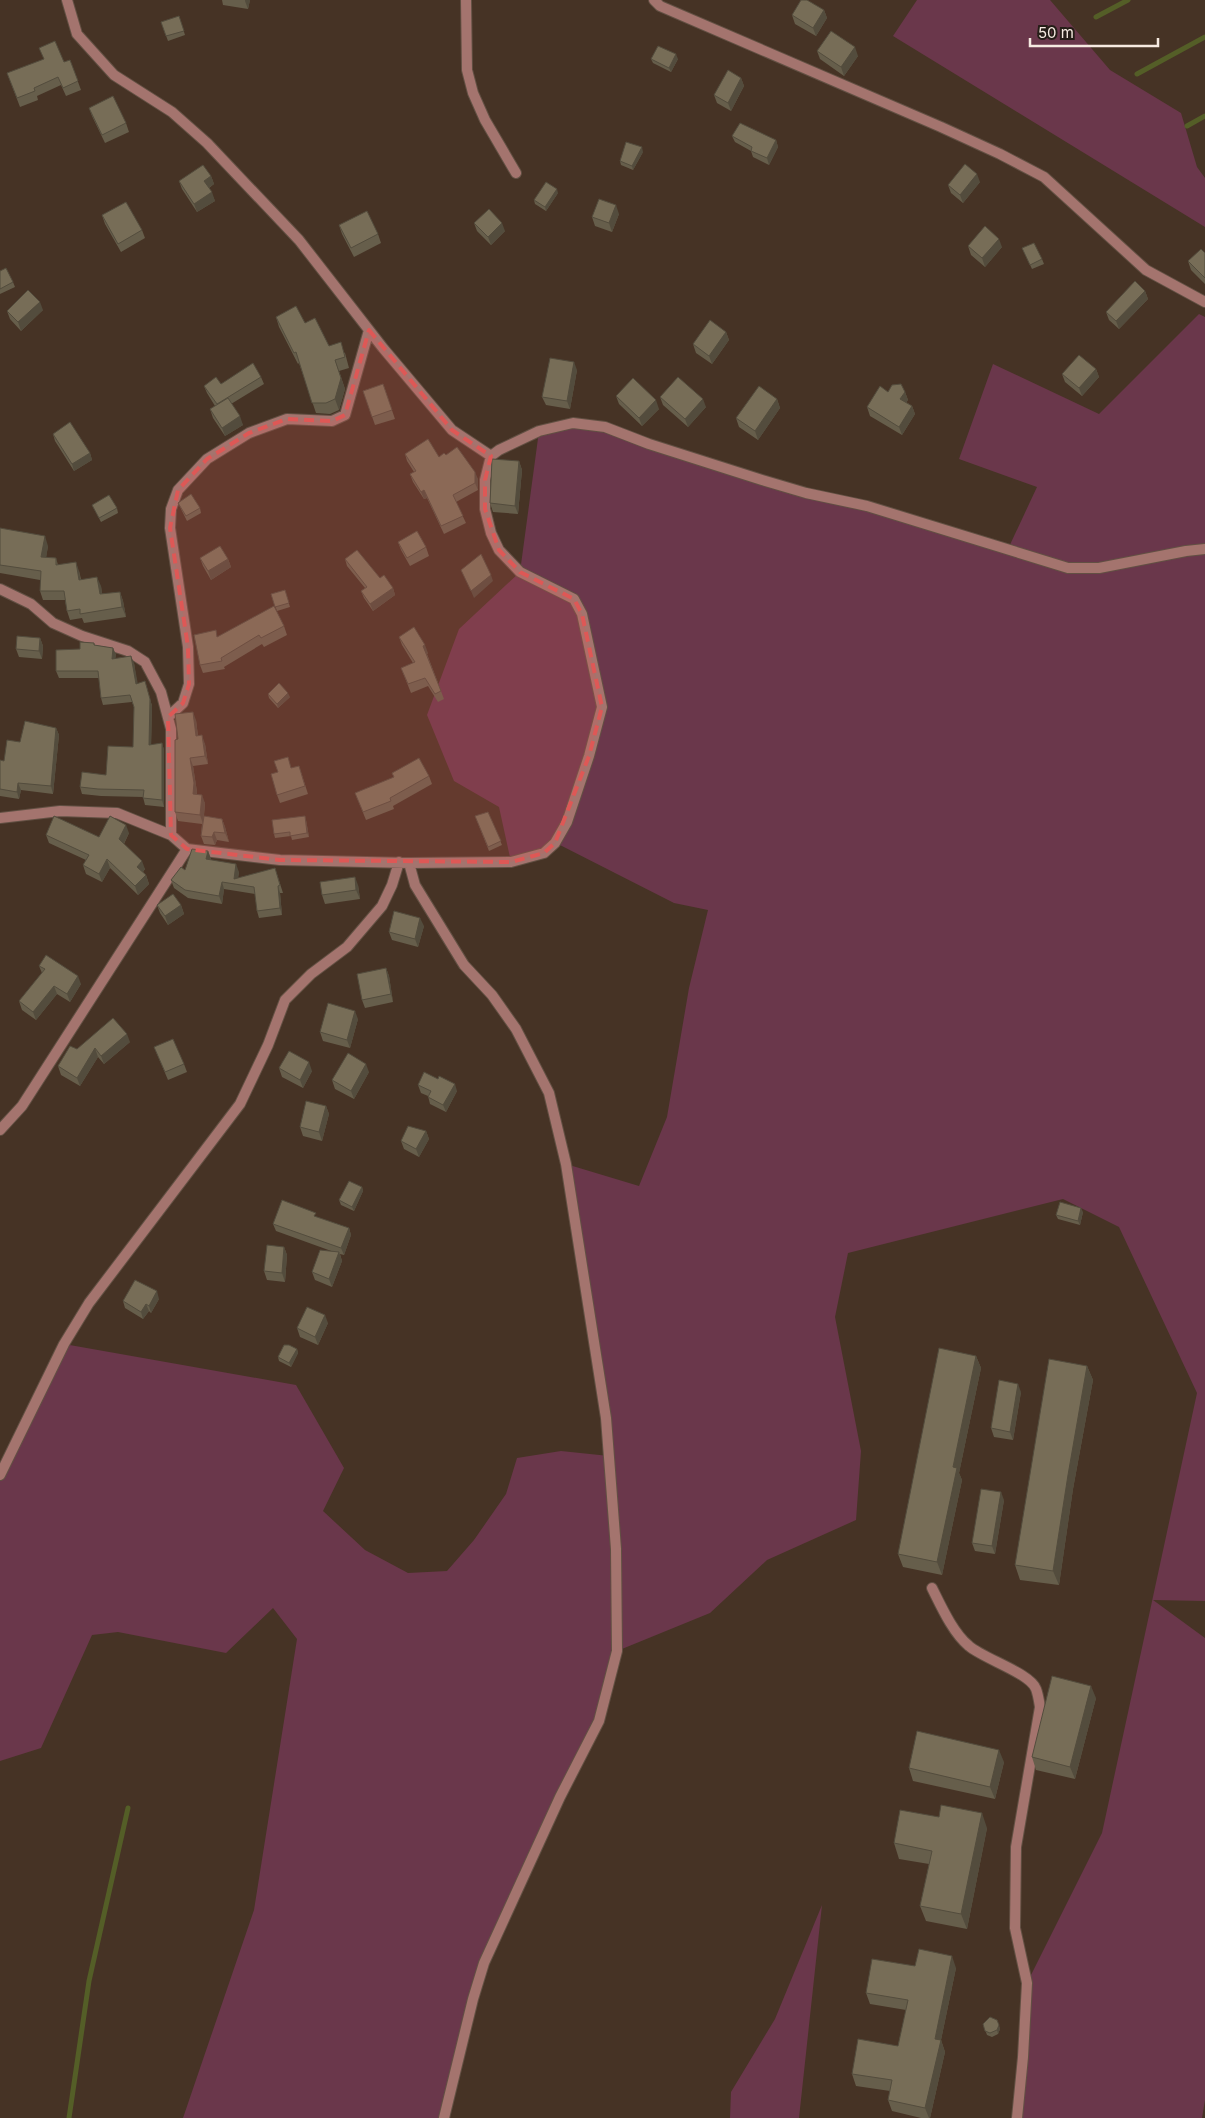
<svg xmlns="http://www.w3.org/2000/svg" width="1205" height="2118" font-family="Inter,sans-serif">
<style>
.green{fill:#6a374b}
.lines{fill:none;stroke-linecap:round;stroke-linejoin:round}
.stream{stroke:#545e27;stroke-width:5}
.street-casing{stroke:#625043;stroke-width:12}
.street{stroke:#a4746e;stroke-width:10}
.wall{fill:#665e4b}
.shaded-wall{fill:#534c3d}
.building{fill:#776d57;stroke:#534c3d}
.marked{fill:#de5856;fill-opacity:0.2;stroke:#de5856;stroke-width:4;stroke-dasharray:10 6;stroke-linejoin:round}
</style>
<rect width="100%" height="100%" fill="#463325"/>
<path class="green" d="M917 0H1050L1110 70 1181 113 1197 167 1205 178V227L893 36Z
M1199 314 1205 317V1601L1153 1600 1205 1638V2100L1202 2118H1017L1027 1983 1102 1833 1197 1393 1119 1227 1063 1199 848 1253 835 1317 861 1451 856 1520 767 1560 710 1613 617 1651 599 1721 484 1963 444 2118H183L254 1910 297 1639 273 1608 226 1653 118 1632 92 1635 41 1748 0 1761V1475L64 1344 296 1385 344 1468 323 1511 365 1550 408 1573 447 1571 474 1540 506 1494 517 1458 561 1451 609 1456 566 1164 639 1186 667 1117 689 988 708 910 674 903 556 843 511 862 499 807 454 781 427 715 459 629 520 572 539 431 573 423 1008 549 1037 487 959 459 993 364 1099 414Z
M822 1905 799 2118H730L731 2092 775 2019Z"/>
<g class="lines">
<path class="stream" d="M1096 17 1128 0
M1137 74 1205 37
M1187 126 1205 116
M69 2118 89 1981 128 1808"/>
<defs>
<path id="street" d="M67 0 77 34 114 75 172 112 207 143 299 240 383 348 452 430 491 456
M466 0 467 70 473 93 485 120 516 173
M654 0 660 6 941 127 1000 154 1044 177 1146 270 1205 302
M0 589 31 604 53 623 82 636 128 651 145 662 161 692 171 729V835
M168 717 183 703 189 684 188 647 170 528 171 509 178 490 207 459 249 433 287 419 332 421 345 415 369 330
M0 818 60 811 117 813 171 835 187 849 280 860 409 863 511 862 544 853 555 843 567 822 589 756 602 707 582 614 574 599 520 572 499 550 491 533 485 509V480L491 456 499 450 539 431 573 423 605 427 649 444 762 480 806 493 867 506 1068 568H1099L1186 551 1205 549
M409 863 415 885 464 965 492 995 516 1029 549 1093 566 1164 606 1418 616 1549 617 1651 599 1721 560 1797 484 1963 473 1999 444 2118
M0 1130 22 1106 187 849
M0 1475 64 1344 89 1303 240 1104 268 1045 285 1000 311 974 347 947 382 906 392 885 399 862
M932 1588C941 1606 953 1633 969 1646 984 1659 1030 1673 1036 1689 1038 1694 1039 1701 1040 1707L1016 1847 1015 1928 1027 1983 1023 2057 1017 2118"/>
</defs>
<use href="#street" class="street-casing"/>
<use href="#street" class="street"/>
</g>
<path class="wall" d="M222 0H250L248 9 223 5Z
M824 10 827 18 816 36 795 24 792 15Z
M179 16 185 35 168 41 161 22Z
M817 51 858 56 844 76 820 59Z
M651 59H678L671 72 653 63Z
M70 60 81 90 66 96 61 85 37 96 38 100 20 107 7 73 64 62Z
M741 78 744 86 731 111 717 103 714 95Z
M89 108 126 123 129 132 105 143 92 116Z
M732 136 776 140 778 147 769 165 753 157 751 151 735 142Z
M643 152 633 170 621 165 620 161Z
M211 176 214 184 209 188 215 201 197 212 182 189 179 181Z
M980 182 963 203 951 193 948 185Z
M558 193 546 211 535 204 534 200Z
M619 214 612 232 595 226 592 217Z
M102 215 142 230 145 238 121 252 105 224Z
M474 223 505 231 491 245 477 231Z
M339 225 378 234 381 243 354 257 342 234Z
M968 246 1002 247 985 267 971 255Z
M1022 248 1042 259 1044 264 1032 269Z
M1205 253V284L1191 270 1188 261Z
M0 271 13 282 15 287 0 294Z
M1145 291 1148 299 1119 329 1109 320 1106 312Z
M43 310 21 331 10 319 7 311Z
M276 317 305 323 329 346 345 353 349 368 339 371 345 389 339 410 330 414 316 413 299 363 298 364 279 327Z
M726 332 729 340 712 364 696 353 693 344Z
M1096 369 1099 377 1082 396 1065 382 1062 374Z
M577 370 570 409 546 405 542 397Z
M261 377 264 384 231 404 243 425 225 436 213 418 210 409 215 406 207 393 204 386Z
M383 384 395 419 375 425 363 391Z
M888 392H905L908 400 906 402 912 406 915 414 902 435 870 416 867 407Z
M616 396 659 409 642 426 619 404Z
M660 397 706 407 688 427 663 405Z
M777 399 780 408 758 440 739 427 736 418Z
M53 434 90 453 92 460 74 471 55 441Z
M405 454 439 457 446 455 478 479V490L456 502 466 523 444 534 427 498 424 499 413 482 410 474 414 472 407 461Z
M519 461 522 470 518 514 493 512 490 503Z
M178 503 200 508 201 513 187 521Z
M92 505 117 508 118 513 101 522Z
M0 528 48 546 46 557 56 558 58 565 79 571 81 579 101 586 102 594 120 592 123 601 126 617 84 623 82 618 70 620 67 611 65 600H43L40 591V580L0 573Z
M398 542 426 547 429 556 410 566 401 550Z
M200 558 228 559 231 567 211 580 203 566Z
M345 559 380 578 393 588 395 595 373 611 364 598 361 591 365 588 347 566Z
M285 590 290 607 277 611 271 594Z
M284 626 287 635 264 647 262 644 224 667 225 669 203 673 200 665 218 637Z
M399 637 428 653 427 654 444 699 438 702 428 686 411 693 401 668 413 663 402 645Z
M40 638 43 646 42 659 19 657 16 649Z
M94 643 95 645 113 648 116 655 115 658 134 663 137 683 147 688 152 706 151 745 162 743 164 750V807L145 805 143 797 101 796 82 794 80 787 106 775 133 747 134 707 132 702 103 705 101 698 99 678H59L56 671 80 649Z
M268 694 290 697 278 708 269 698Z
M196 720 198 736 205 744 208 764 193 766 197 792V794L205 803 204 816 222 819 225 827 229 842 217 840 215 845 204 844 201 836 202 824 178 821 175 812 178 739Z
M56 728 59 735 53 794 21 790 19 799 0 796V760L4 761 20 742Z
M299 766 308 794 280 803 277 795 291 768Z
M392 773 429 776 432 784 393 806 394 809 366 820 355 793 394 778Z
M488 812 502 845 489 851 475 816Z
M306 820 309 837 292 840 291 836 275 838 274 834Z
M129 833 124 844 145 869 143 872 146 875 149 884 138 895 110 868 102 882 86 874 83 865 86 860 49 843 46 835 99 837Z
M208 851 211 859 210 860 239 872 238 878 275 868 283 893H280L282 915 259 918 257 911 255 894 224 889 222 904 188 898 174 888 171 880Z
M358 885 360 899 325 904 322 895Z
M157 905H181L184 914 168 925 160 913Z
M424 926 418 947 392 940 389 932Z
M39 966 81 984 70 1002 57 994 36 1020 22 1010 19 1001 42 973Z
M386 968 389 976 393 1002 365 1008 362 1000Z
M358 1019 350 1048 323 1041 320 1032Z
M130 1042 104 1064 98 1057 80 1086 61 1075 58 1066 77 1049Z
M154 1047 184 1064 187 1072 168 1080Z
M279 1068 312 1071 303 1088 282 1077Z
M369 1072 354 1099 335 1089 332 1080Z
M418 1085 457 1091 446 1112 430 1104 428 1096 421 1093Z
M326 1106 329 1114 322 1141 303 1136 300 1127Z
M426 1131 429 1139 419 1157 404 1149 401 1141Z
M362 1187 363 1191 354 1211 341 1205 339 1200Z
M1083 1212 1080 1225 1058 1219 1056 1215Z
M317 1217 349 1228 351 1235 344 1255 340 1254 342 1261 332 1287 315 1280 312 1272 334 1252 276 1231 273 1224Z
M284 1247 287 1255 285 1282 267 1280 264 1271Z
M159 1299 151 1313 149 1311 143 1319 125 1308 123 1301Z
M328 1323 318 1345 300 1337 297 1328Z
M297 1349 298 1353 291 1367 279 1361 278 1357Z
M976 1356 981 1368 959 1473 962 1480 942 1575 903 1567 898 1554Z
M1087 1366 1093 1380 1073 1489 1059 1585 1020 1580 1015 1565Z
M1021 1392 1013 1440 994 1437 991 1428Z
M1004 1500 995 1554 975 1551 972 1543Z
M1096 1698 1075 1779 1036 1770 1032 1757Z
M1004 1762 995 1799 913 1781 909 1768Z
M987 1828 967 1929 926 1921 920 1906 929 1864 899 1859 894 1843Z
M915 1966 956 1968 941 2040 945 2052 930 2118H921L892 2111 888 2100 890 2091 856 2086 852 2074 898 2046 906 2010 870 2004 866 1993Z
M997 2020 1000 2029 998 2034 992 2037 987 2035 983 2024Z"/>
<path class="shaded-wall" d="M245 0H250L248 9 245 1Z
M824 10 827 18 816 36 813 28Z
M855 47 858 56 844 76 841 67Z
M676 54 678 59 671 72 669 68Z
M741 78 744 86 731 111 728 103Z
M776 140 778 147 769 165 767 158Z
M642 147 643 152 633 170 632 166Z
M977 174 980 182 963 203 960 195Z
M211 176 214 184 207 189 204 181Z
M557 189 558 193 546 211 545 207Z
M212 192 215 201 197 212 194 204Z
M616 205 619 214 612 232 609 223Z
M502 223 505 231 491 245 488 237Z
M999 239 1002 247 985 267 982 258Z
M1145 291 1148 299 1119 329 1116 321Z
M40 302 43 310 21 331 18 322Z
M726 332 729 340 712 364 709 356Z
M335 360 345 389 339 410 335 399Z
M574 362 577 370 570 409 567 401Z
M1096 369 1099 377 1082 396 1079 388Z
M905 392 908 400 904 407 900 399Z
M703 399 706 407 688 427 685 419Z
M777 399 780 408 758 440 755 431Z
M656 400 659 409 642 426 639 418Z
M912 406 915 414 902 435 899 427Z
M240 416 243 425 225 436 222 428Z
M90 453 92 460 74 471 72 464Z
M519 461 522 470 518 514 515 506Z
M475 472 478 479V490L475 483Z
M424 490 427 498 424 499 421 492Z
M45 536 48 546 45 566 41 557Z
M228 559 231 567 211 580 208 571Z
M76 562 79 571 82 589 79 580Z
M491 575 493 581 474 598 471 591Z
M97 577 101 586 103 604 100 594Z
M393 588 395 595 373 611 370 604Z
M120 592 123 601 126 617 122 607Z
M40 638 43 646 42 659 39 651Z
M425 645 428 653 426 654 423 646Z
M113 648 116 655 115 665 112 659Z
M131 656 134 663 139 690 136 684Z
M145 681 152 706 151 752 149 745Z
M288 693 290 697 278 708 277 704Z
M193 712 196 720 199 745 196 736Z
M56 728 59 735 53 794 51 786Z
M202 735 205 744 208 764 205 756Z
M162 743 164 750V807L162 800Z
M190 758 193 766 197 792 196 802 193 794Z
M18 783 21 790 19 799 17 792Z
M202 795 205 803 203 824 200 815Z
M305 816 306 820 309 837 307 833Z
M222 819 225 827 229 842 225 833Z
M126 825 129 833 122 847 119 839Z
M214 832 217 840 215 845 212 837Z
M208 851 211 859 208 867 206 859Z
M107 859 110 868 102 882 99 874Z
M142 861 145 869 140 875 137 867Z
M236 864 239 872 237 884 234 879Z
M146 875 149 884 138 895 135 886Z
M355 877 358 885 360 899 356 890Z
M222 882 224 889 222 904 219 896Z
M278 886 280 893 282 915 280 908Z
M181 905 184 914 168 925 165 916Z
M420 918 424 926 418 947 415 939Z
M386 968 389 976 393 1002 391 994Z
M78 976 81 984 70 1002 67 994Z
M54 986 57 994 36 1020 33 1012Z
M355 1011 358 1019 350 1048 347 1040Z
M127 1034 130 1042 104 1064 101 1056Z
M95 1048 98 1057 80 1086 77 1078Z
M309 1062 312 1071 303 1088 300 1080Z
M366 1064 369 1072 354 1099 351 1091Z
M455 1084 457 1091 446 1112 443 1105Z
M326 1106 329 1114 322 1141 319 1132Z
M426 1131 429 1139 419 1157 416 1149Z
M362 1187 363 1191 354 1211 352 1207Z
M1081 1208 1083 1212 1080 1225 1078 1221Z
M349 1228 351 1235 344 1255 341 1248Z
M284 1247 287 1255 285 1282 282 1273Z
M339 1252 342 1261 332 1287 329 1279Z
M157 1291 159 1299 151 1313 149 1306Z
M146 1304 149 1311 143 1319 141 1312Z
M325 1315 328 1323 318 1345 315 1337Z
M297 1349 298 1353 291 1367 289 1363Z
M976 1356 981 1368 959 1473 962 1480 942 1575 937 1562 953 1467Z
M1087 1366 1093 1380 1073 1489 1059 1585 1053 1571 1068 1475Z
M1018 1384 1021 1392 1013 1440 1010 1432Z
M1001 1492 1004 1500 995 1554 992 1546Z
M1091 1686 1096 1698 1075 1779 1070 1767Z
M999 1750 1004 1762 995 1799 990 1787Z
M982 1813 987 1828 967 1929 961 1914Z
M952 1956 956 1968 941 2040 945 2052 930 2118H929L925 2108 935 2039Z
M999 2025 1000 2029 998 2034 997 2030Z"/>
<path class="building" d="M801 0H807L824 10 813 28 792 15Z
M179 16 184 31 166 36 161 22Z
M831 31 855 47 841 67 817 51Z
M55 41 64 62 70 60 78 81 63 88 58 77 34 88 35 91 17 98 7 73 44 59 39 48Z
M658 46 676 54 669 68 651 59Z
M728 70 741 78 728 103 714 95Z
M113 96 126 123 102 135 89 108Z
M740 123 776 140 767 158 751 151 752 147 732 136Z
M626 142 642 147 632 166 620 161Z
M965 164 977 174 960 195 948 185Z
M203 165 211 176 204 181 212 192 194 204 179 181Z
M546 182 557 189 545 207 534 200Z
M599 199 616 205 609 223 592 217Z
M126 202 142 230 118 244 102 215Z
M489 209 502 223 488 237 474 223Z
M367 211 378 234 351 248 339 225Z
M985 226 999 239 982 258 968 246Z
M1034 243 1042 259 1030 265 1022 248Z
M1201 249 1205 253V278L1188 261Z
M6 268 13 282 0 289V271Z
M1135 281 1145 291 1116 321 1106 312Z
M28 290 40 302 18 322 7 311Z
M296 306 305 323 315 318 329 346 341 342 345 357 335 360 341 378 335 399 326 403H312L296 352 294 353 276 317Z
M710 320 726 332 709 356 693 344Z
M1079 355 1096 369 1079 388 1062 374Z
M550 358 574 362 567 401 542 397Z
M253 363 261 377 217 404 204 386 216 377 221 384Z
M678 377 703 399 685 419 660 397Z
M633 378 656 400 639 418 616 396Z
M383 384 392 410 372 417 363 391Z
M901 384 905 392 900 399 912 406 899 427 867 407 880 386 888 392 892 385Z
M759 386 777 399 755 431 736 418Z
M228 398 240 416 222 428 210 409Z
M70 422 90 453 72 464 53 434Z
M428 439 439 457 444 453 446 455 457 447 475 472V483L453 495 463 516 441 526 424 490 421 492 410 474 416 471 405 454Z
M492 459 519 461 515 506 490 503Z
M191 494 200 508 186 516 178 503Z
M109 495 117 508 99 518 92 505Z
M0 528 45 536 41 557 56 558V565L76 562 79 580 97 577 100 594 120 592 122 607 80 614V609L67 611 64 591H40L41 571 0 565Z
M417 531 426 547 407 558 398 542Z
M220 546 228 559 208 571 200 558Z
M357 550 380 578 384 575 393 588 370 604 361 591 367 587 345 559Z
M481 554 491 575 471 591 461 570Z
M285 590 289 603 275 607 271 594Z
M274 606 284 626 261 638 259 635 221 658 222 661 200 665 194 635 216 630 217 637Z
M414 627 425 645 423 646 441 691 435 694 425 678 408 684 401 668 415 662 399 637Z
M17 636 40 638 39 651 16 649Z
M80 642 94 643V645L113 648 112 659 131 656 136 684 145 681 150 699 149 745 162 743V800L143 798 144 790 98 789 80 787 82 772 106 775 108 746 133 747 134 707 130 695 101 698 98 671H56V650L80 649Z
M279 683 288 693 277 704 268 694Z
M193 712 196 736 202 735 205 756 190 758 194 783 193 794 202 795 200 815 175 812V740L178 739 175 714Z
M25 721 56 728 51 786 18 783 17 792 0 789V760L4 761 7 740 20 742Z
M288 757 291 768 299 766 305 786 277 795 271 774 278 772 274 761Z
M419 758 429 776 390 798 391 801 363 812 355 793 394 777 392 773Z
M488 812 501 841 488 847 475 816Z
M54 816 99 837 110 816 126 825 119 839 142 861 137 867 146 875 135 886 107 859 99 874 83 865 89 855 46 835Z
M204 816 222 819 225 833 214 832 212 837 201 836Z
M305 816 307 833 290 836V832L274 834 272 820Z
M192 849 208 851 206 859 236 864 234 879 275 868 280 885 278 886 280 908 257 911 254 887 222 882 219 896 185 890 171 880 181 867 185 870Z
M355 877 356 890 322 895 320 882Z
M173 894 181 905 165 916 157 905Z
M394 911 420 918 415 939 389 932Z
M46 955 78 976 67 994 54 986 33 1012 19 1001 45 969 39 966Z
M386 968 391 994 362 1000 357 974Z
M328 1003 355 1011 347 1040 320 1032Z
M113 1018 127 1034 101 1056 95 1048 77 1078 58 1066 70 1046 77 1049Z
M173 1039 184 1064 165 1072 154 1047Z
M289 1051 309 1062 300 1080 279 1068Z
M348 1053 366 1064 351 1091 332 1080Z
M424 1072 438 1079 439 1076 455 1084 443 1105 428 1097 431 1091 418 1085Z
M306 1101 326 1106 319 1132 300 1127Z
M408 1126 426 1131 416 1149 401 1141Z
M349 1181 362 1187 352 1207 339 1200Z
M282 1200 316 1213 314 1216 349 1228 341 1248 273 1224Z
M1060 1202 1081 1208 1078 1221 1056 1215Z
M267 1245 284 1247 282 1273 264 1271Z
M320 1250 339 1252 329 1279 312 1272Z
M135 1280 157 1291 149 1306 146 1304 141 1312 123 1301Z
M307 1307 325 1315 315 1337 297 1328Z
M284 1345H289L297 1349 289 1363 278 1357Z
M939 1348 976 1356 953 1467 957 1468 937 1562 898 1554Z
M1049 1359 1087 1366 1068 1475 1053 1571 1015 1565Z
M999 1380 1018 1384 1010 1432 991 1428Z
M981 1489 1001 1492 992 1546 972 1543Z
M1052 1676 1091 1686 1070 1767 1032 1757Z
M917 1731 999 1750 990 1787 909 1768Z
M941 1805 982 1813 961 1914 920 1906 932 1851 894 1843 900 1810 939 1817Z
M919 1949 952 1956 935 2039 941 2040 925 2108 888 2100 892 2080 852 2074 858 2039 898 2046 908 2000 866 1993 872 1959 915 1966Z
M990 2017 997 2020 999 2025 997 2030 990 2033 985 2031 983 2024Z"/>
<path class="marked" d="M369 330 452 430 491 456 485 480V509L499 550 520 572 574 599 582 614 602 707 589 756 555 843 544 853 511 862 280 860 187 849 171 835 168 717 183 703 189 684 188 647 170 528 178 490 207 459 249 433 287 419 332 421 345 415Z"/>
<path d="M1030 38v8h128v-8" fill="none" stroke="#f6eae1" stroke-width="2.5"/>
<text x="1038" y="38" font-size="15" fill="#f6eae1" stroke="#251d17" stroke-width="4" paint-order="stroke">50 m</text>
</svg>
